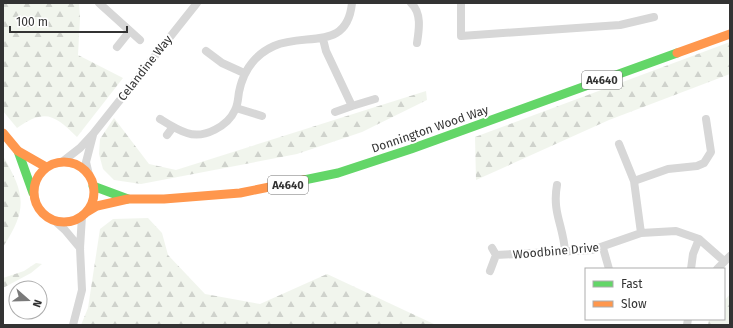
<svg xmlns="http://www.w3.org/2000/svg" width="733" height="328" font-family="'Fira Sans',sans-serif">
<style>
.forest{fill:url(#forest-firs)}
.lines{fill:none;stroke-linecap:round;stroke-linejoin:round}
.street{stroke:#d7d7d7;stroke-width:8}
.fast{stroke:#63d668;stroke-width:9}
.slow{stroke:#ff974d;stroke-width:9}
.labels{text-anchor:middle;stroke-width:4;stroke-linejoin:round;paint-order:stroke}
.shield{fill:#fff;stroke:#707070;stroke-width:1}
.shield-label{font-size:11px;font-weight:bold;fill:#333}
.street-label{font-size:12px;fill:#333;stroke:#fff}
</style>
<defs>
<pattern id="forest-firs" width="22" height="20" patternUnits="userSpaceOnUse"><rect width="22" height="20" fill="#f1f5ed"/><path d="M5 1l3.5 6h-7zM16 11l3.5 6h-7z" fill="#cfd2cc"/></pattern>
</defs>
<rect width="100%" height="100%" fill="#fff"/>
<path class="forest" d="M3 3H79L80 18 78 55 123 78 77 137C55 115 45 108 17 128L3 111Z
M730 42V74L609 120 476 180 475 137Z
M426 91 427 100 362 132 297 154 141 184 114 180 103 169 99 154 100 139 114 118 149 164 176 170Z
M3 156C25 194 28 209 3 247Z
M148 218 162 233 168 255 205 294 260 304 327 274 436 325H81L88 308 100 229 113 219Z
M36 263 42 264 31 273 3 288V278L24 271Z
M730 294V325H708L709 319H724V301Z"/>
<g class="lines">
<path class="street" d="M99 3 140 40
M411 3C422 13 419 30 417 43
M461 3V36L620 25 654 17
M323 39 326 51 352 106 375 99
M117 47 129 32
M206 51 222 63 244 73
M236 108 262 116
M335 112 352 106
M160 119C168 124 177 130 187 133 204 139 228 126 235 110 238 105 238 98 239 92 243 72 254 55 274 46 306 32 347 52 352 3
M167 135 173 127
M619 144 634 181 641 233
M62 162 80 148 93 134 197 3
M89 175 86 162 93 135
M634 181 668 169 697 166 704 163 711 152 706 119
M557 185C552 212 563 225 565 251
M55 221 65 230 80 248
M603 248 609 269
M496 255 592 250 641 233 676 231 699 239 724 261
M691 269 693 254 699 239
M717 269 730 256
M490 271 496 255 492 248
M73 325 82 290 80 248 82 216
M687 325 688 319"/>
<path class="fast" d="M18 151 33 193
M304 180 338 173 411 149 677 53
M93 186 128 199"/>
<path class="slow" d="M677 53 730 34
M3 133 18 151 46 167
M34 192a30 30 0 1 1 60 0a30 30 0 1 1-60 0Z
M87 212 97 206 128 199H164L240 193 304 180"/>
</g>
<g class="labels">
<g class="shield">
<rect x="582" y="71" width="40" height="18" rx="3"/>
<rect x="268" y="176" width="40" height="18" rx="3"/>
</g>
<g class="shield-label">
<text x="602" y="84">A4640</text>
<text x="288" y="189">A4640</text>
</g>
<g class="street-label">
<text transform="translate(145 68) rotate(-52)" y="4">Celandine Way</text>
<text transform="translate(430 129) rotate(-19)" y="4">Donnington Wood Way</text>
<text transform="translate(556 251) rotate(-5)" y="4">Woodbine Drive</text>
</g>
</g>
<rect width="733" height="328" fill="none" stroke="#333333" stroke-width="8"/>
<rect x="585" y="268" width="140" height="52" fill="#ffffff" stroke="#adadad"/>
<rect x="593" y="281" width="20" height="6" fill="#63d668" stroke="#adadad"/>
<text x="621" y="288" font-size="12" fill="#333333">Fast</text>
<rect x="593" y="301" width="20" height="6" fill="#ff974d" stroke="#adadad"/>
<text x="621" y="308" font-size="12" fill="#333333">Slow</text>
<g transform="translate(28 300) rotate(110)"><circle r="19" fill="#ffffff" stroke="#adadad"/>
<path d="M0-3L7 15L0 10L-7 15Z" fill="#7a7a7a"/>
<text y="-6" font-size="11" font-weight="bold" text-anchor="middle" fill="#333333">N</text>
</g>
<path d="M10 26v6h117v-6" fill="none" stroke="#333333" stroke-width="2"/>
<text x="16" y="26" font-size="12" fill="#333333" stroke="#ffffff" stroke-width="3" paint-order="stroke">100 m</text>
</svg>
